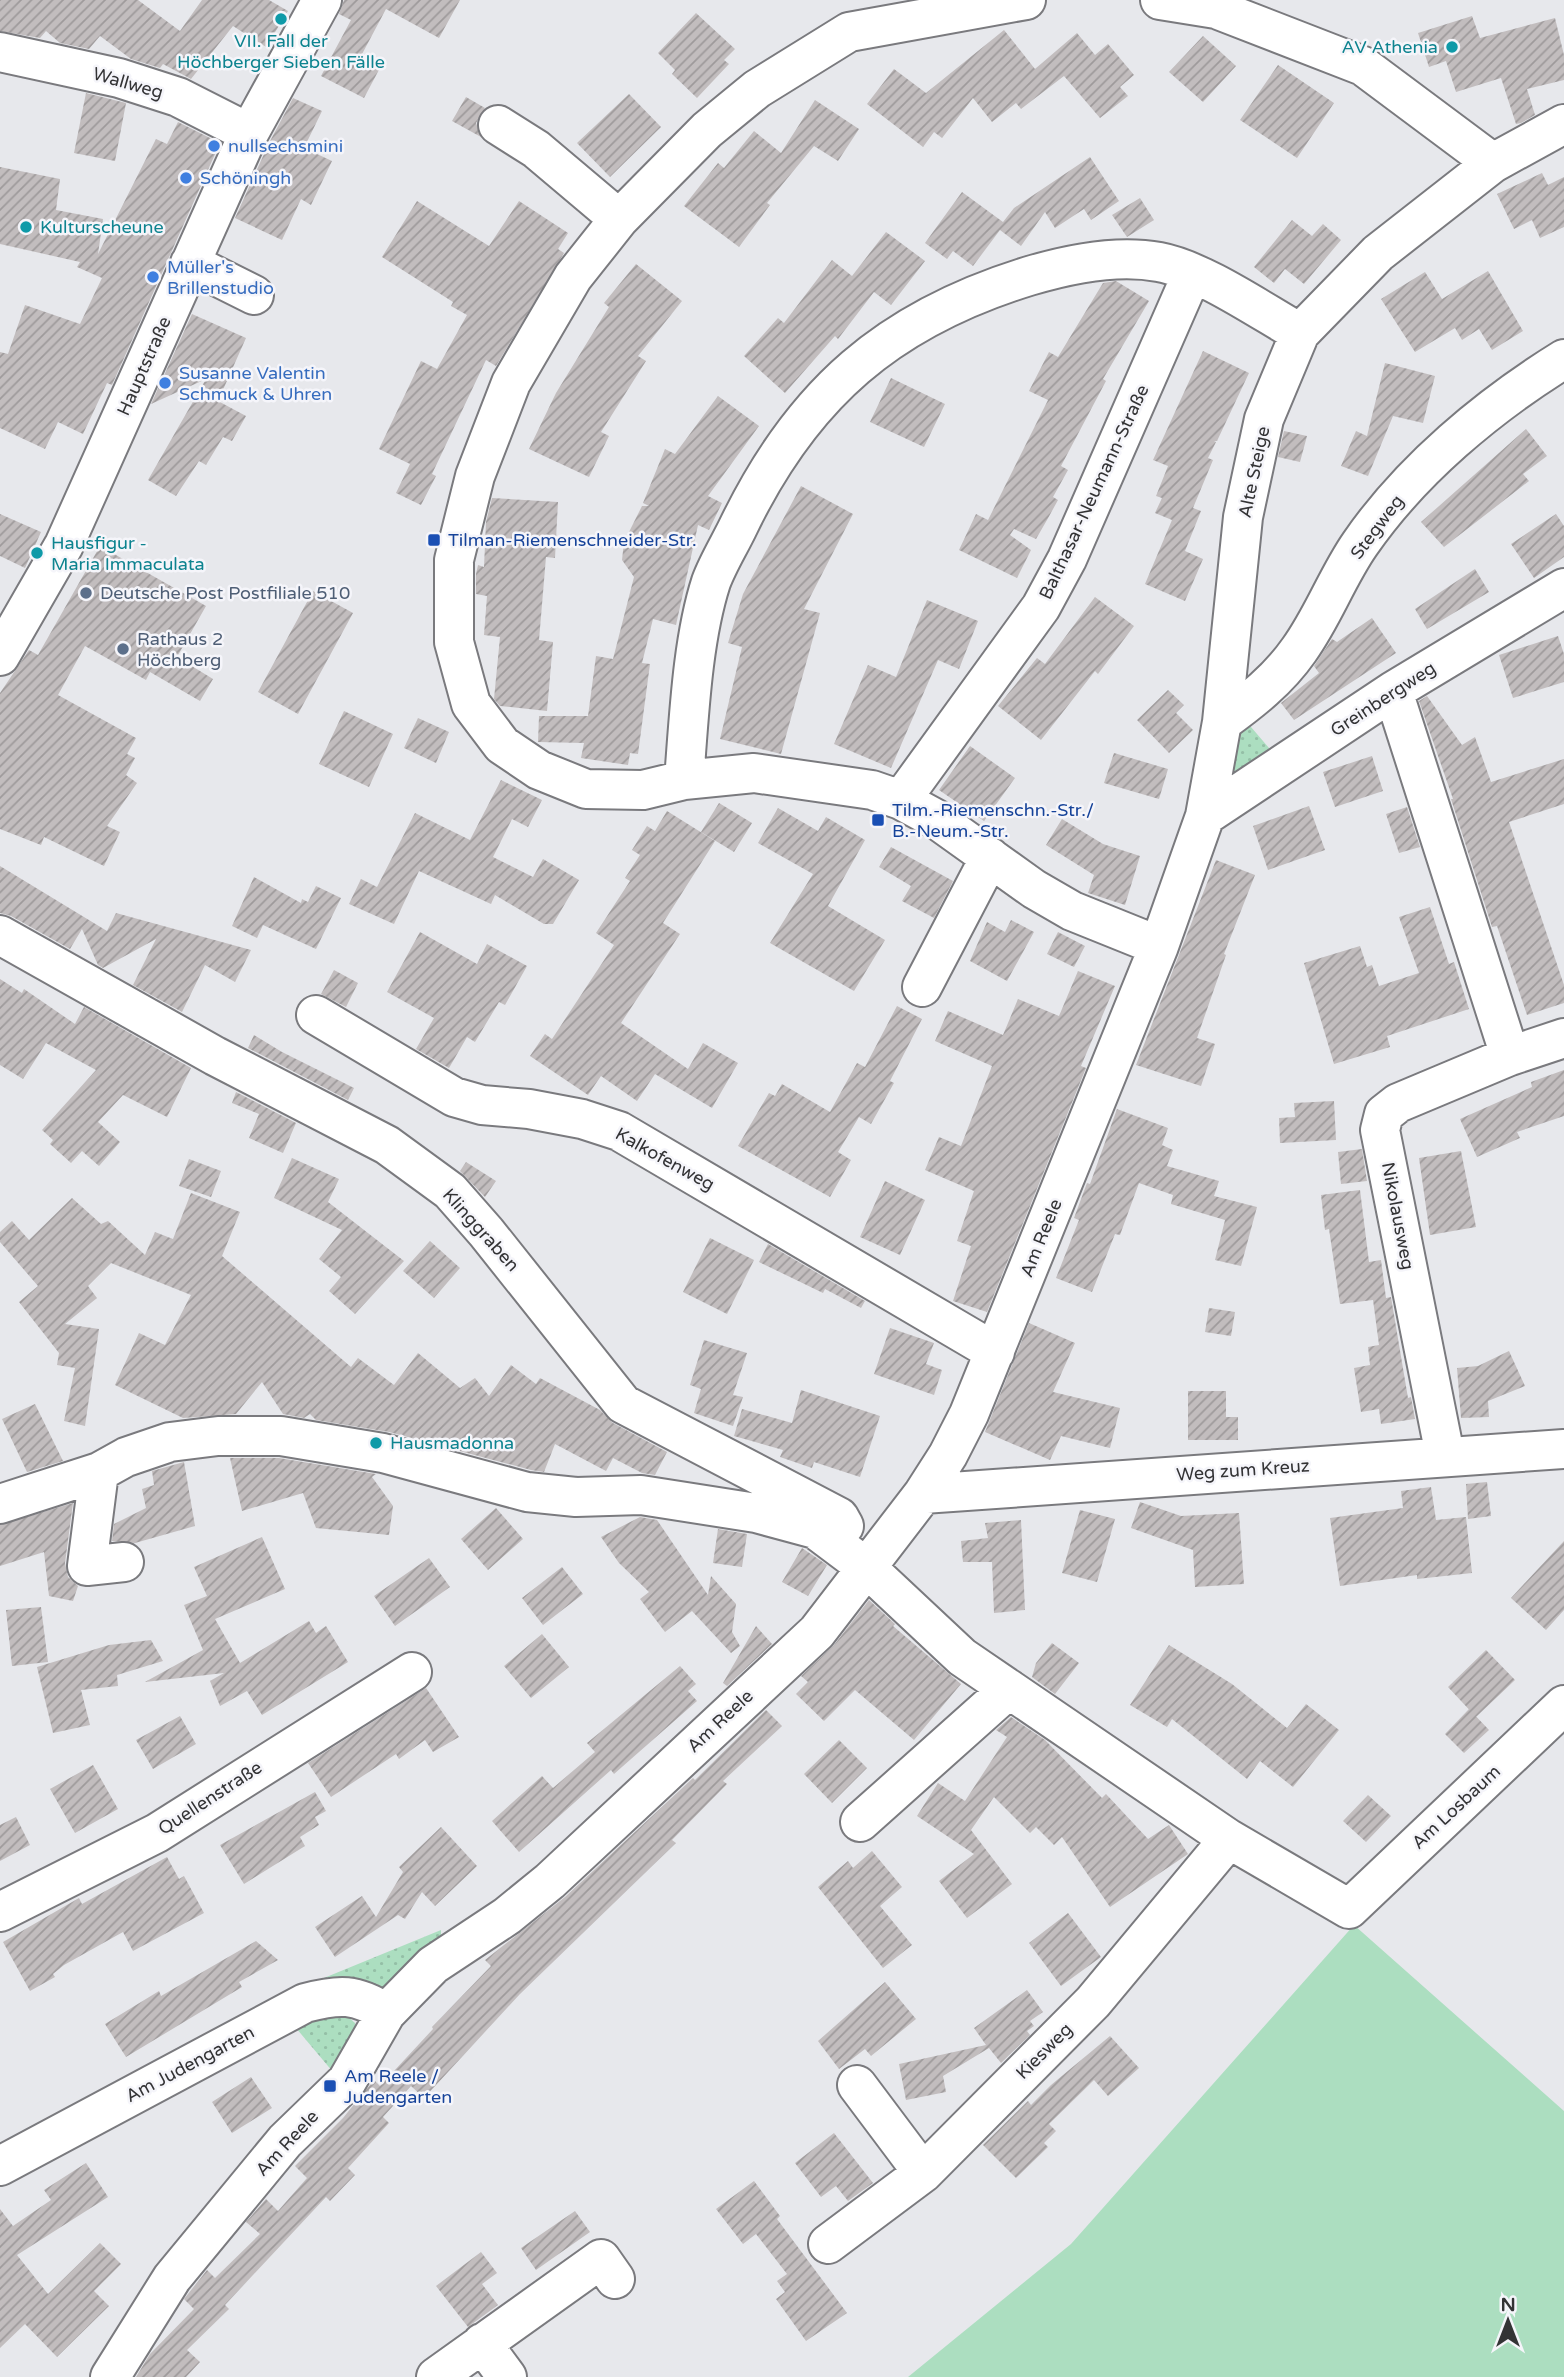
<svg xmlns="http://www.w3.org/2000/svg" width="1564" height="2377" font-family="'Varela Round',sans-serif">
<style>
.park{fill:url(#park-dots)}
.garden{fill:#acdec0}
.building{fill:url(#building-hatch)}
.lines{fill:none;stroke-linecap:round;stroke-linejoin:round}
.minor-casing{stroke:#7a7a7e;stroke-width:42}
.minor{stroke:#fff;stroke-width:38}
.culture-dot{fill:#0f9aa8;stroke:#f5f5fa;stroke-width:2.5}
.shop-dot{fill:#3f7fe0;stroke:#f5f5fa;stroke-width:2.5}
.transit-dot{fill:#1a4fb4;stroke:#f5f5fa;stroke-width:2.5}
.service-dot{fill:#5c6f8a;stroke:#f5f5fa;stroke-width:2.5}
.labels{text-anchor:middle;stroke-width:5;stroke-linejoin:round;paint-order:stroke}
.culture-label{font-size:18px;fill:#0d838f;stroke:#f5f5fa;text-anchor:start}
.street-label{font-size:18px;fill:#333335;stroke:#f5f5fa}
.shop-label{font-size:18px;fill:#366cbe;stroke:#f5f5fa;text-anchor:start}
.transit-label{font-size:18px;fill:#164399;stroke:#f5f5fa;text-anchor:start}
.service-label{font-size:18px;fill:#4e5e75;stroke:#f5f5fa;text-anchor:start}
</style>
<defs>
<pattern id="park-dots" width="8" height="8" patternUnits="userSpaceOnUse" patternTransform="scale(1.75)"><rect width="8" height="8" fill="#acdec0"/><path d="M2 2h.1M6 6h.1" fill="none" stroke="#94bfa6" stroke-width="1.8" stroke-linecap="round"/></pattern>
<pattern id="building-hatch" width="6" height="6" patternUnits="userSpaceOnUse" patternTransform="scale(1.75)"><rect width="6" height="6" fill="#c2bdbe"/><path d="M-1 1l2-2M0 6l6-6M5 7l2-2" fill="none" stroke="#9e9a9b"/></pattern>
</defs>
<rect width="100%" height="100%" fill="#e7e8ec"/>
<path class="park" d="M1239 721 1251 727 1275 755 1225 787Z
M441 1930V1941L380 1992 302 1987Z
M347 2016 355 2023 358 2038 333 2072 296 2028 316 2017Z"/>
<path class="garden" d="M1354 1925 1564 2111V2377H908L1071 2244Z"/>
<path class="building" d="M0 0H138L180 31 202 0H269L288 11 266 47 233 26 191 79 163 64 160 68 131 59 100 36 89 49 60 43 46 31 40 38 0 31Z
M344 0H460L439 38 386 9 361 56 381 66 364 98 321 76 351 20 339 14Z
M696 13 735 49 724 60 729 64 697 98 672 74 675 70 658 53Z
M1472 16 1480 38 1555 18 1564 55V80L1527 89 1535 115 1521 123 1516 124 1501 78 1456 92 1446 61 1429 67 1418 33Z
M1004 30 1035 69 1077 33 1095 55 1108 44 1134 75 1120 87 1128 96 1100 118 1064 76 1021 109 1016 103 992 122 973 98 942 138 934 132 923 147 867 104 894 69 926 93Z
M1203 36 1236 66 1203 102 1169 72Z
M1278 65 1334 103 1297 158 1240 120Z
M86 93 126 103 115 161 74 153Z
M629 94 661 127 610 177 577 143Z
M466 97 485 108 476 123 481 137 452 121Z
M293 98 322 111 304 148 332 161 311 205 301 199 282 240 235 218 269 143Z
M815 100 859 129 838 161 814 146 767 203 770 205 739 247 684 206 718 163 724 168 754 131 781 153Z
M178 122 220 143 112 385 107 383 83 434 58 422 45 449 0 428V352L8 354 25 305 80 324 102 278 77 267 80 262 0 244V167L60 179 56 210 103 219 98 254 156 139 167 144Z
M1090 157 1119 201 1091 220 1084 209 1055 228 1045 212 1021 246 1000 230 973 266 953 251 947 259 925 243 962 192 1003 222 1014 208Z
M1542 173 1548 185 1564 177V227L1540 238 1532 220 1514 229 1497 194Z
M1140 198 1154 220 1127 237 1112 215Z
M417 201 489 246 519 201 568 233 558 249 564 253 496 366 486 360 432 474 436 476 421 505 396 493 410 464 379 449 421 361 437 369 467 315 451 306 453 302 382 257Z
M1292 220 1312 236 1323 224 1341 240 1304 284 1285 269 1274 283 1254 267Z
M886 232 925 261 891 305 874 292 838 339 835 336 785 393 744 356 778 318 784 323 832 260 852 276Z
M636 264 682 301 638 356 646 361 601 432 609 436 589 477 529 449 556 393 609 307 604 303Z
M1488 271 1523 331 1492 350 1479 329 1462 340 1455 328 1415 352 1381 299 1425 272 1442 299Z
M1116 281 1149 301 1103 379 1106 381 1061 466 1068 470 1053 497 1058 500 1047 520 1036 539 1014 529 1010 535 1031 550 1017 578 959 550 976 514 988 520 1048 400 1029 391 1049 352 1058 357 1103 283Z
M192 314 246 338 218 401 246 416 232 441 223 437 206 465 199 461 176 496 148 480 206 379 151 404Z
M1203 351 1249 373 1217 441H1214L1216 442 1208 458 1213 460 1193 508 1201 511 1185 551 1203 559 1185 601 1145 584 1172 520 1155 513 1162 498 1156 496 1168 466 1153 460Z
M1385 363 1435 376 1423 423 1393 416 1368 476 1341 466 1356 431 1367 436Z
M891 378 945 404 924 447 870 422Z
M718 396 759 426 708 496 722 503 709 530 698 525 676 625 653 619 642 663 650 664 638 754 630 753 628 765 581 758 584 743 538 742 539 716H588L596 656 613 659 634 577 622 560 624 542 642 506H649L643 503 665 449 675 454Z
M1526 429 1547 456 1523 474 1529 481 1444 547 1421 522Z
M1284 431 1307 436 1300 462 1278 457Z
M801 486 853 514 804 609 820 613 781 754 720 739 742 647 728 643 743 594Z
M492 498 558 502 555 558 546 557 539 640 553 642 547 711 500 706 494 699 500 637 484 635 487 596 476 594V574L478 565 484 567 486 522Z
M0 514 41 532 25 568 0 556Z
M1556 514 1564 526V557L1534 578 1511 544Z
M100 546 206 606 177 657 213 679 200 701 150 672 146 680 85 646 58 695 136 738 127 754 135 758 126 775 137 783 107 826 120 832 104 866 44 837 41 845 0 829V693L29 650 38 655Z
M1475 569 1489 592 1427 629 1415 609Z
M313 591 353 613 298 714 258 692Z
M1095 597 1134 626 1098 674 1095 671 1041 740 998 706 1037 658 1045 664Z
M927 600 978 621 959 669 938 660 891 768 834 744 868 665 896 677Z
M1372 618 1396 653 1294 720 1281 703 1319 673 1314 666 1332 639 1337 642Z
M1558 636 1564 654V682L1513 698 1499 655Z
M1168 690 1184 705 1176 713 1193 730 1169 753 1137 720Z
M1427 696 1462 745 1475 737 1491 782 1564 759V804L1509 822 1564 985V1003L1527 1015 1497 926 1492 927 1451 799H1453L1419 701Z
M344 711 393 734 369 787 319 764Z
M418 718 449 732 436 763 404 748Z
M970 746 1015 778 984 821 939 790Z
M1114 753 1168 769 1159 799 1104 783Z
M1372 756 1383 791 1335 807 1323 772Z
M501 780 542 800 528 827 512 819 493 857 533 877 543 859 579 880 553 924H544L495 895 491 904 419 871 394 924 349 904 361 879 377 887 415 813 470 840Z
M719 803 752 823 734 852 701 832Z
M1309 806 1325 850 1268 870 1253 826Z
M1407 807 1420 847 1399 853 1386 814Z
M778 808 818 831 826 817 865 840 828 906 885 940 854 991 770 943 813 874 758 843Z
M667 811 715 841 663 923 680 934 621 1023 688 1069 703 1043 738 1063 712 1108 655 1074 637 1101 601 1076 588 1095 530 1056 545 1034 552 1039 614 945 596 933 630 881 625 878 640 855 632 850 647 826 655 831Z
M1062 819 1103 844 1140 856 1125 905 1088 893 1094 875 1046 845Z
M891 847 953 881 934 918 902 901 911 886 879 867Z
M1216 860 1255 875 1224 954 1226 955 1197 1038 1215 1044 1201 1086 1136 1065Z
M0 866 107 931 116 913 251 950 235 982 205 965 182 1012 133 985 156 939 103 968 98 965 82 929 70 949 11 916 0 913Z
M254 877 301 903 302 899 308 902 316 886 341 898 316 949 263 925 257 938 232 926Z
M1430 907 1449 964 1454 962 1469 1009 1387 1036 1390 1047 1334 1064 1304 963 1360 946 1367 967 1372 965 1379 986 1419 973 1399 917Z
M1011 920 1034 932 1007 981 970 961 987 922 1005 932Z
M420 932 477 964 487 944 527 966 505 1005 499 1002 475 1042 467 1037 449 1068 416 1049 434 1018 387 992Z
M1058 932 1085 946 1074 967 1047 954Z
M334 970 358 983 346 1007 321 994Z
M1078 971 1115 986 1081 1066 1086 1068 987 1312 953 1301 971 1246 957 1241 974 1191 925 1170 939 1137 961 1146 992 1066 935 1041 948 1011 1003 1035 1018 999 1059 1016Z
M0 979 22 993 24 989 75 1024 84 1007 191 1068 167 1117 123 1095 98 1122 120 1142 99 1166 82 1151 71 1163 50 1144 53 1140 42 1130 96 1070 46 1043 23 1079 0 1065Z
M897 1006 922 1019 890 1081 894 1083 871 1124 859 1117 838 1152 851 1160 830 1197 738 1146 769 1093 775 1096 782 1084 830 1112 857 1063 865 1067Z
M254 1035 282 1052 354 1088 348 1100 248 1048Z
M1564 1070V1116L1517 1132 1520 1138 1477 1157 1460 1119 1532 1087 1531 1082Z
M236 1092 296 1123 283 1153 249 1138 259 1114 232 1103Z
M1334 1101 1336 1140 1280 1143 1279 1118 1295 1117 1294 1103Z
M1117 1109 1168 1128 1162 1145 1173 1150 1167 1166 1219 1181 1214 1196 1257 1207 1241 1266 1215 1260 1225 1220 1171 1204 1173 1195 1139 1183 1120 1235 1115 1234 1092 1292 1056 1278 1079 1220 1074 1218 1087 1183 1090 1184Z
M1362 1149 1367 1181 1341 1184 1338 1152Z
M1461 1151 1476 1227 1430 1235 1419 1158Z
M292 1158 339 1179 328 1202 404 1261 355 1314 329 1291 341 1277 319 1259 342 1230 274 1198Z
M189 1159 221 1171 211 1197 179 1186Z
M466 1162 496 1181 485 1197 460 1171Z
M885 1181 925 1200 900 1255 860 1237Z
M1360 1190 1369 1262 1381 1260 1386 1298 1391 1297 1408 1398 1411 1397 1415 1419 1381 1424 1379 1409 1361 1412 1354 1368 1370 1365 1368 1347 1379 1345 1373 1300 1340 1304 1329 1229 1325 1230 1321 1195Z
M191 1193 240 1212 222 1256 351 1367 358 1358 394 1385 418 1353 460 1388 475 1378 489 1396 511 1365 536 1384 540 1378 600 1410 613 1423 667 1452 655 1475 642 1473 613 1458 606 1471 555 1444 544 1472 531 1470 389 1432 316 1420 310 1414 304 1418 283 1414 262 1382 236 1414 183 1418 115 1385 139 1333 165 1345 191 1295 111 1263 88 1286 97 1298 65 1324 99 1329 85 1426 64 1421 75 1368 57 1365 59 1353 19 1302 38 1286 0 1242V1232L12 1221 29 1240 72 1198 101 1224 108 1221 145 1255 155 1232 173 1239Z
M710 1238 754 1260 727 1314 683 1292Z
M430 1241 460 1268 434 1298 403 1271Z
M768 1244 865 1301 861 1308 825 1289 823 1293 759 1262Z
M1209 1308 1235 1312 1231 1336 1205 1332Z
M1029 1323 1075 1343 1053 1392 1120 1408 1110 1448 1061 1436 1050 1460 985 1432Z
M890 1328 934 1343 926 1364 942 1370 934 1395 874 1374Z
M704 1340 747 1353 733 1395 743 1397 733 1426 694 1413 701 1389 690 1385Z
M1509 1351 1525 1386 1488 1401 1489 1417 1461 1418 1457 1368 1478 1366Z
M801 1390 880 1416 860 1477 814 1462 812 1468 780 1457 783 1450 734 1436 742 1409 792 1423Z
M1188 1391H1226V1417H1238V1440H1188Z
M35 1404 63 1461 27 1472 2 1419Z
M230 1458H279L376 1474 372 1477 393 1506 389 1535 316 1528 303 1493 242 1511Z
M184 1462 195 1526 135 1543 112 1541 114 1524 146 1508 142 1489 154 1485 152 1471Z
M1487 1482 1491 1516 1468 1519 1466 1484Z
M1431 1487 1436 1520 1466 1517 1472 1573 1417 1579V1575L1340 1586 1330 1518 1403 1508 1401 1491Z
M1140 1502 1181 1516 1239 1513 1244 1584 1195 1587 1193 1550 1131 1528Z
M73 1503 65 1563 68 1577 78 1586 73 1601 49 1596 44 1552 0 1566V1525Z
M496 1508 523 1539 488 1570 461 1539Z
M1080 1510 1115 1519 1097 1582 1062 1573Z
M640 1517 657 1520 708 1595 711 1576 736 1604 732 1632 740 1646 731 1653 692 1611 665 1632 640 1599 649 1592 619 1563 601 1537Z
M1021 1520 1025 1610 994 1613 992 1562H963L961 1541 988 1538 985 1523Z
M718 1529 747 1534 742 1567 713 1563Z
M262 1537 285 1589 215 1619 240 1663 309 1621 316 1633 326 1626 348 1662 262 1715 247 1691 220 1706 210 1681 224 1673 145 1682 203 1650 184 1605 207 1596 194 1567Z
M1564 1541V1610L1546 1630 1511 1598Z
M802 1548 827 1565 808 1596 782 1582Z
M429 1558 450 1587 395 1626 374 1596Z
M562 1567 583 1594 543 1625 522 1598Z
M869 1600 895 1624 893 1626 961 1684 914 1740 855 1690 824 1721 796 1694 808 1682 801 1676 834 1645Z
M41 1607 48 1662 12 1666 6 1610Z
M756 1626 772 1644 727 1686 723 1683Z
M542 1634 569 1667 531 1698 504 1666Z
M151 1640 163 1661 117 1675 118 1686 81 1690 90 1725 53 1733 37 1667 109 1645Z
M1052 1643 1079 1663 1055 1694 1032 1677 1036 1663Z
M1169 1645 1232 1684 1287 1728 1306 1704 1339 1730 1293 1787 1260 1761 1247 1779 1172 1719 1167 1727 1130 1705Z
M1486 1650 1515 1680 1476 1717 1448 1687Z
M680 1666 696 1684 688 1691 697 1701 614 1774 611 1770 519 1852 492 1821 542 1776 553 1788 595 1752 587 1743Z
M426 1688 459 1737 433 1752 425 1740 399 1759 396 1754 331 1797 308 1763Z
M1469 1709 1489 1730 1464 1753 1445 1734Z
M766 1710 782 1726 723 1781 727 1784 672 1840 676 1843 520 1994 424 2098 411 2086 383 2117 389 2123 348 2168 355 2175 330 2201 326 2197 225 2305 229 2309 187 2350 200 2362 186 2377H136L150 2354 194 2309 184 2299 207 2270 215 2278 260 2234 246 2222 266 2199 278 2211 307 2178 295 2166 343 2118 374 2080 380 2086 433 2029 432 2027 491 1966 485 1960 565 1897 693 1778 695 1780Z
M180 1716 196 1744 153 1769 136 1740Z
M1011 1717 1045 1740 1102 1798 1106 1794 1148 1839 1169 1825 1188 1854 1110 1907 1062 1837 1054 1845 1036 1827 1030 1833 994 1797 971 1830 1012 1884 967 1918 939 1881 974 1854 917 1816 938 1783 965 1801 1007 1737 996 1730Z
M839 1740 867 1768 832 1803 804 1774Z
M93 1765 118 1809 75 1833 50 1789Z
M315 1792 326 1811 315 1817 319 1825 300 1837 305 1846 244 1884 220 1845Z
M1368 1795 1391 1816 1366 1842 1343 1821Z
M16 1817 30 1845 0 1861V1825Z
M441 1827 477 1866 435 1906 422 1892 405 1919 398 1915 335 1957 315 1927 362 1896 376 1917 403 1872 399 1867Z
M872 1851 902 1887 880 1906 912 1945 883 1968 818 1887 848 1861 853 1868Z
M167 1857 179 1879 184 1876 204 1913 133 1951 123 1932 64 1965 53 1974 55 1977 30 1991 3 1942 79 1898 82 1904Z
M1068 1913 1101 1957 1061 1986 1029 1943Z
M256 1941 278 1960 239 1982 242 1987 126 2057 105 2024 159 1991 161 1996Z
M885 1982 916 2019 871 2056 865 2049 839 2069 818 2041Z
M1027 1990 1043 2012 1030 2021 1034 2026 1027 2031 1030 2035 1001 2063 989 2048 943 2076 946 2092 906 2100 899 2064 986 2045 974 2028Z
M1110 2036 1139 2068 1108 2096 1094 2080 1049 2124 1056 2131 1044 2143 1048 2147 1016 2178 983 2145 1028 2101 1031 2105 1051 2085Z
M251 2077 272 2108 232 2133 212 2102Z
M834 2133 873 2183 848 2201 836 2186 821 2197 795 2163Z
M86 2163 108 2197 17 2255 48 2294 100 2243 121 2264 94 2291 109 2306 57 2357 25 2324 0 2348V2209L13 2226 51 2200 44 2190Z
M754 2181 780 2216 777 2219 847 2313 806 2341 776 2299 785 2292 777 2281 787 2274 756 2234 743 2244 716 2209Z
M575 2211 590 2232 536 2270 521 2248Z
M481 2252 497 2273 482 2284 498 2305 468 2327 436 2286Z"/>
<g class="lines">
<defs>
<path id="minor" d="M1026 0 849 32 757 89 707 130 619 219 573 277 511 383 475 476 454 560V642L471 704 502 745 539 770 586 789 643 790 684 780 754 773 872 790 901 800 936 819 1034 889 1072 911 1159 946
M1160 0 1216 9 1363 66 1493 163
M0 52 119 78 178 97 249 133
M498 125 536 149 619 219
M190 263 254 295
M0 656 64 545 249 133 322 0
M1393 691 1510 1056 1398 1103 1384 1114 1380 1130 1445 1455
M1222 722C1251 701 1278 680 1299 650 1323 617 1337 577 1360 544 1411 470 1488 406 1564 359
M684 780C689 718 692 641 711 582 718 563 730 544 739 525 803 393 889 319 1029 276 1069 264 1117 254 1159 262 1202 270 1261 311 1300 333
M901 800 1041 607 1067 559 1192 274
M1205 816 1393 691 1564 588
M0 935 215 1056 387 1145 450 1191 486 1232 623 1404 839 1517 844 1526
M922 987 990 857
M316 1015 454 1097 482 1105 529 1109 582 1119 619 1131 995 1352
M1510 1056 1564 1038
M99 1472 87 1566 124 1562
M923 1494 1564 1449
M0 1504 99 1472 126 1457 170 1442 218 1436H281L383 1453 527 1492 576 1497 641 1495 756 1513 815 1529 867 1568 962 1657 1229 1839 1349 1909 1564 1705
M860 1822 1009 1689
M0 1912 157 1833 412 1672
M857 2085 923 2173
M0 2166 305 2003C339 1994 356 1993 386 2013
M828 2244 923 2173 1093 2002 1229 1839
M482 2343 507 2377
M110 2377 172 2278 285 2141 347 2081 386 2013 433 1965 507 1916 550 1881 817 1632 923 1494 948 1455 969 1414 1159 946 1205 816 1222 722 1243 517 1264 419 1300 333 1378 253 1493 163 1564 124
M436 2377 601 2259 615 2279"/>
</defs>
<use href="#minor" class="minor-casing"/>
<use href="#minor" class="minor"/>
</g>
<g class="culture-dot">
<circle cx="281" cy="19" r="7"/>
<circle cx="1452" cy="47" r="7"/>
<circle cx="26" cy="227" r="7"/>
<circle cx="37" cy="553" r="7"/>
<circle cx="376" cy="1443" r="7"/>
</g>
<g class="shop-dot">
<circle cx="214" cy="146" r="7"/>
<circle cx="186" cy="178" r="7"/>
<circle cx="153" cy="277" r="7"/>
<circle cx="165" cy="383" r="7"/>
</g>
<g class="transit-dot">
<rect x="427" y="533" width="14" height="14" rx="3.5"/>
<rect x="871" y="813" width="14" height="14" rx="3.5"/>
<rect x="323" y="2079" width="14" height="14" rx="3.5"/>
</g>
<g class="service-dot">
<circle cx="86" cy="593" r="7"/>
<circle cx="123" cy="649" r="7"/>
</g>
<g class="labels">
<g class="culture-label">
<text x="281" y="47" text-anchor="middle">VII. Fall der<tspan x="281" dy="21">Höchberger Sieben Fälle</tspan></text>
<text x="1438" y="53" text-anchor="end">AV Athenia</text>
<text x="40" y="233">Kulturscheune</text>
<text x="51" y="549">Hausfigur -<tspan x="51" dy="21">Maria Immaculata</tspan></text>
<text x="390" y="1449">Hausmadonna</text>
</g>
<g class="street-label">
<text transform="translate(128 83) rotate(16)" y="6">Wallweg</text>
<text transform="translate(144 366) rotate(-66)" y="6">Hauptstraße</text>
<text transform="translate(1254 472) rotate(-78)" y="6">Alte Steige</text>
<text transform="translate(1094 492) rotate(-65)" y="6">Balthasar-Neumann-Straße</text>
<text transform="translate(1377 527) rotate(-53)" y="6">Stegweg</text>
<text transform="translate(1383 699) rotate(-33)" y="6">Greinbergweg</text>
<text transform="translate(665 1159) rotate(29)" y="6">Kalkofenweg</text>
<text transform="translate(1398 1216) rotate(79)" y="6">Nikolausweg</text>
<text transform="translate(481 1230) rotate(48)" y="6">Klinggraben</text>
<text transform="translate(1041 1238) rotate(-68)" y="6">Am Reele</text>
<text transform="translate(1243 1470) rotate(-4)" y="6">Weg zum Kreuz</text>
<text transform="translate(720 1721) rotate(-43)" y="6">Am Reele</text>
<text transform="translate(210 1798) rotate(-33)" y="6">Quellenstraße</text>
<text transform="translate(1456 1807) rotate(-43)" y="6">Am Losbaum</text>
<text transform="translate(1044 2051) rotate(-45)" y="6">Kiesweg</text>
<text transform="translate(190 2064) rotate(-28)" y="6">Am Judengarten</text>
<text transform="translate(287 2143) rotate(-47)" y="6">Am Reele</text>
</g>
<g class="shop-label">
<text x="228" y="152">nullsechsmini</text>
<text x="200" y="184">Schöningh</text>
<text x="167" y="273">Müller's<tspan x="167" dy="21">Brillenstudio</tspan></text>
<text x="179" y="379">Susanne Valentin<tspan x="179" dy="21">Schmuck &amp; Uhren</tspan></text>
</g>
<g class="transit-label">
<text x="448" y="546">Tilman-Riemenschneider-Str.</text>
<text x="892" y="816">Tilm.-Riemenschn.-Str./<tspan x="892" dy="21">B.-Neum.-Str.</tspan></text>
<text x="344" y="2082">Am Reele /<tspan x="344" dy="21">Judengarten</tspan></text>
</g>
<g class="service-label">
<text x="100" y="599">Deutsche Post Postfiliale 510</text>
<text x="137" y="645">Rathaus 2<tspan x="137" dy="21">Höchberg</tspan></text>
</g>
</g>
<g transform="translate(1508 2321)" stroke="#f5f5fa" stroke-width="5" paint-order="stroke">
<path d="M0-5L12 26L0 18L-12 26Z" fill="#333335"/>
<text y="-10" font-size="19" font-weight="bold" text-anchor="middle" fill="#333335">N</text>
</g>
</svg>
